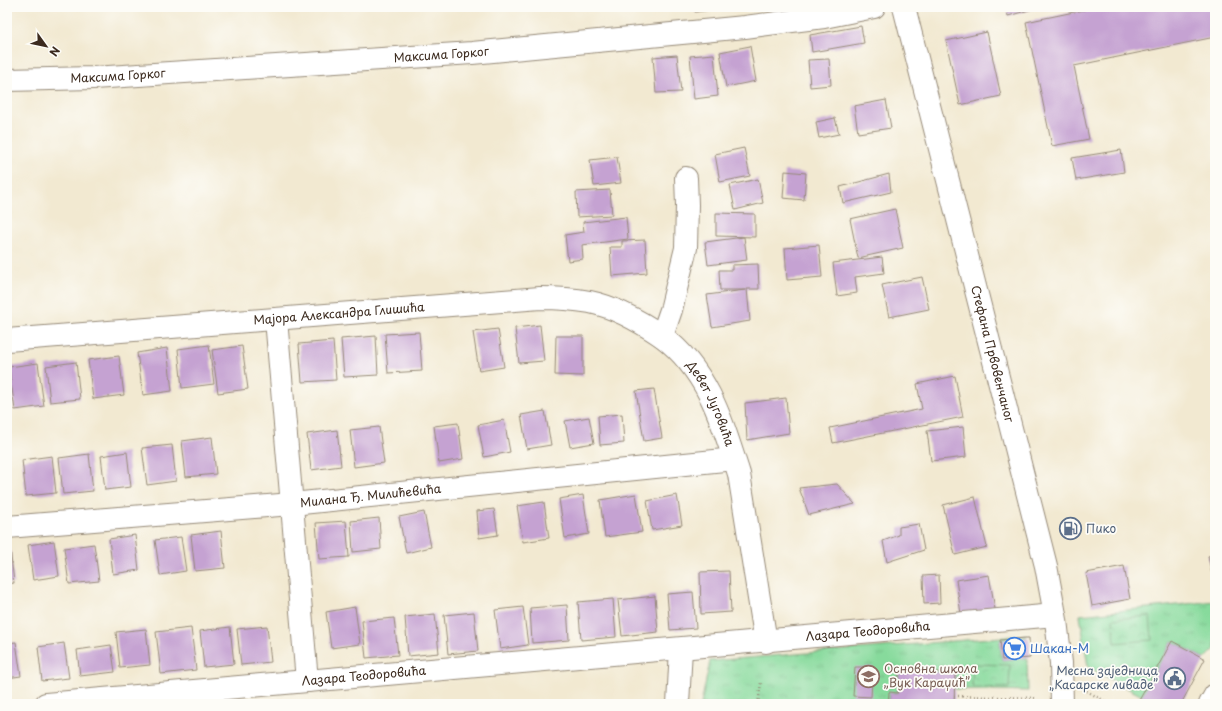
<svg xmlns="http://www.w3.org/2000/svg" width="1222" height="711" font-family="'Playpen Sans',sans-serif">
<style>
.grass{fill:url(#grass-tufts);stroke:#61825d}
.park{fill:url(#park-crowns);stroke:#61825d}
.building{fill:#c5a2d2}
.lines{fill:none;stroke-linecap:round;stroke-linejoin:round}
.minor-casing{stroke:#968a78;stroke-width:24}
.path{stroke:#968a78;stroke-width:2.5;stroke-dasharray:1 3;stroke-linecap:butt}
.minor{stroke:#fff;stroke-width:22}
.labels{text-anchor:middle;stroke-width:3.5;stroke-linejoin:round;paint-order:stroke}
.street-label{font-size:12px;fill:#3b2a1e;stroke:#fdfcf7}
.service-label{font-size:12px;fill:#4e5e75;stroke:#fdfcf7;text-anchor:start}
.shop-label{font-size:12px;fill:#366cbe;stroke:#fdfcf7;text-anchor:start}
.education-label{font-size:12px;fill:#785e54;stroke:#fdfcf7;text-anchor:start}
</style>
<defs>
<pattern id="grass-tufts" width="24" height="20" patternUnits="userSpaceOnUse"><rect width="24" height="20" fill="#87da9c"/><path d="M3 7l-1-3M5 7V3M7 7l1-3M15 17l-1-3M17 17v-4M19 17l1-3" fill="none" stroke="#75bb86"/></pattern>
<pattern id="park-crowns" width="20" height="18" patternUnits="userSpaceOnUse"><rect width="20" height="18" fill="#87da9c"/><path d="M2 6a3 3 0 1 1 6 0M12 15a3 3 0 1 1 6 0" fill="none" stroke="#75bb86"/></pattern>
</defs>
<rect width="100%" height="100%" fill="#fdfcf7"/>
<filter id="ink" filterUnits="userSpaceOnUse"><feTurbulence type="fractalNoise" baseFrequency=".025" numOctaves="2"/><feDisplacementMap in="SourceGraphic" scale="8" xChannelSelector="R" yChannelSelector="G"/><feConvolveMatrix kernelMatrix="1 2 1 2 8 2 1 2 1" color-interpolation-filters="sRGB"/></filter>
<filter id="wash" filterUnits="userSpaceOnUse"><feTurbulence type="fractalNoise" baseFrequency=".012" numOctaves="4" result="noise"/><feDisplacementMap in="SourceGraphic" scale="16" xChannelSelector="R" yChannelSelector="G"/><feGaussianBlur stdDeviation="0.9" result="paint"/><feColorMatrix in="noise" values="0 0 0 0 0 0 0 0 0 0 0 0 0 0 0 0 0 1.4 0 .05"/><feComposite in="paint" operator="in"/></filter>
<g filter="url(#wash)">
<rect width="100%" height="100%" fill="#f2e9d1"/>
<path class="grass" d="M1215 601V649L1205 659 1172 641 1142 696 1088 667 1080 615Z
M1026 635V638L1000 641 1002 660 1027 658 1028 691 955 689V673L899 670 898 693 889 692 888 704H701L710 661Z"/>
<path class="park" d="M1150 616 1152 640 1115 643 1113 619Z
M973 664 1010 665 1009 688 972 687Z"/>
<g id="blocks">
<path class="building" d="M694 7H711L712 10 695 12Z
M1006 7H1040L1008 16Z
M1098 7H1215V37L1074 66 1089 139 1052 146 1026 22Z
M861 26 864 43 812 52 810 35Z
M987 32 1001 96 960 105 946 41Z
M750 46 756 81 726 87 720 52Z
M714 54 718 96 694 99 690 56Z
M677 55 681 92 656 93 653 57Z
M829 59 831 85 810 87 808 60Z
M886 100 891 128 858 133 854 106Z
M835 118 839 134 819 138 816 122Z
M744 148 750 176 720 182 715 154Z
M1121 150 1124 172 1076 180 1072 158Z
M617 157 621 183 594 186 590 160Z
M785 171 806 173 804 200 783 198Z
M889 174 891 192 843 203 840 187Z
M758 179 763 203 735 210 730 185Z
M610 190 612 215 577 217 576 192Z
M895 209 903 248 858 258 850 219Z
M716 213 755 214V237L716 236Z
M626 217 628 239 582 245 583 259 568 261 565 235 584 232 583 222Z
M744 237 747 260 708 265 705 242Z
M645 240 647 273 612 276 610 247H622V241Z
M819 245 822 277 787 280 785 248Z
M882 257 884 273 855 277 857 293 837 296 833 263Z
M758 264 759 289H747L750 321 712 327 707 295 745 290H720L719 270H732V265Z
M922 277 929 309 889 317 882 285Z
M540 325 544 361 519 363 515 328Z
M498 329 504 367 479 371 473 332Z
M419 332 422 371 388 373 385 334Z
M376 336 378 375 344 377 341 339Z
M556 336H583V376L555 375Z
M333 341 336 380 302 382 299 344Z
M209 345 214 384 182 388 178 349Z
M242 346 248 389 218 393 212 350Z
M167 348 172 391 143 395 137 353Z
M119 356 124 395 93 399 88 360Z
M76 362 80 399 50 402 46 366Z
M38 363 44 406 15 410 9 367Z
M955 376 963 417 833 443 830 428 922 409 917 384Z
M654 389 662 438 644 441 636 391Z
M786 398 789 433 747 440 745 403Z
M545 411 551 445 527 449 521 415Z
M622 414 624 443 600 445 598 416Z
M589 417 594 443 570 447 565 421Z
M504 420 510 452 484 457 478 425Z
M458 423 463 459 439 463 434 426Z
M379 427 384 463 354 467 350 430Z
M963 427 966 457 931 461 927 431Z
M337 430 341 466 311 470 307 434Z
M212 437 216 474 186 477 182 441Z
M172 445 176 481 147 485 142 448Z
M127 452 131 487 105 490 101 456Z
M89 454 93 491 63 494 59 458Z
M52 456 56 493 26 496 22 460Z
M837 484 855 504 809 515 799 488Z
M636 494 642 532 605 537 600 500Z
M583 495 589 534 565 538 559 499Z
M677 495 682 525 652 530 647 501Z
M975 497 987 547 955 555 943 505Z
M544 502 549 538 523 542 517 506Z
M494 509 498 535 479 538 477 511Z
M424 512 431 547 406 553 399 517Z
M379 518 381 549 353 552 351 521Z
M346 521 349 557 319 559 316 523Z
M919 524 924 550 887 562 883 541 899 535V527Z
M221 531 225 568 195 571 191 535Z
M135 535 139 570 113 574 109 539Z
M181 537 186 571 160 575 155 540Z
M54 541 59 576 33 580 28 545Z
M94 544 99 581 69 584 64 548Z
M7 547H10L14 583 7 584Z
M1215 554V585H1214L1208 556Z
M1124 566 1130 599 1092 606 1086 573Z
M729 571 731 612 701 614 700 572Z
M939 575 940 603 924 604 923 576Z
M989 575 995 609 961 614 956 580Z
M693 592 696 628 670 630 667 594Z
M655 596 658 632 622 636 618 600Z
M613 599 616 637 581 640 578 602Z
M567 605 569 640 532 643 530 608Z
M355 607 360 644 331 648 326 612Z
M523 607 528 645 500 649 495 610Z
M474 612 478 651 448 654 444 615Z
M435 614 439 653 408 656 405 617Z
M394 618 398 655 366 658 362 621Z
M267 626 271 662 241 665 237 629Z
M230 627 234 664 204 667 200 631Z
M191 628 196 670 161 674 156 632Z
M146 629 150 665 120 668 116 632Z
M1026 638H1029L1030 658 1002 660 1000 640Z
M1172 641 1205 659 1181 704H1137Z
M16 642 21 676 7 678V643Z
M64 643 69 678 42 681 38 647Z
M111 645 115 672 80 676 77 650Z
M855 667H873L871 697 853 696Z
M899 670 955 673 954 704H888L889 692 898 693Z"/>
</g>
</g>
<g filter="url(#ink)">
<use href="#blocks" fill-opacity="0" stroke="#968a78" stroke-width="1"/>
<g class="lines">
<defs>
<g id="minor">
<path id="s1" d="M904 7 1046 566 1056 620 1061 663 1062 704"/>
<path id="s2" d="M7 80 93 78 472 53 745 27 824 17 874 7"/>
<path id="s3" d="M686 178 687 205 686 248 671 310 662 336C708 371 722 421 739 474L766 642"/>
<path d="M276 319 307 681"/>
<path id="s4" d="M7 340 540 298C557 298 573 299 590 302 615 307 641 322 662 336"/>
<path id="s5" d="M7 527 292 504 734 459"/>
<path id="s6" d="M46 704 1055 615"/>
<path d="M678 704 681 649"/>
<path d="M1210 704 1215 695"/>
</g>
</defs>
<use href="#minor" class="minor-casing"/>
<path class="path" d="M1083 689 1110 704
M954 696 1036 698
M758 704 761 683"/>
<use href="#minor" class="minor"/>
</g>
</g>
<defs>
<symbol id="fuel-ring" viewBox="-11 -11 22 22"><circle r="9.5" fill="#fdfcf7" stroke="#5c6f8a" stroke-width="1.5"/><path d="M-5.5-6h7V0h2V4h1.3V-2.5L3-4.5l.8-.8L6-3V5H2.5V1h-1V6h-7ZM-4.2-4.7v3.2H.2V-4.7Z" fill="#5c6f8a"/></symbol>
<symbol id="supermarket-ring" viewBox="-11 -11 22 22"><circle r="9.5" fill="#fdfcf7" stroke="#3f7fe0" stroke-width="1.5"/><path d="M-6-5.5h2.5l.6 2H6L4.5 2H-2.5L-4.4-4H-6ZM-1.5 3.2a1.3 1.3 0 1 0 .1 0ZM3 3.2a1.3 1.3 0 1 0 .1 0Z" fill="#3f7fe0"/></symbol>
<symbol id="school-ring" viewBox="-11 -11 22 22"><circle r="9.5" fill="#fdfcf7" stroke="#8d6e63" stroke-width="1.5"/><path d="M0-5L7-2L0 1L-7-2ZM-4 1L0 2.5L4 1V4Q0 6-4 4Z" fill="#8d6e63"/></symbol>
<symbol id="civic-ring" viewBox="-11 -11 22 22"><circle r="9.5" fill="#fdfcf7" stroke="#5c6f8a" stroke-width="1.5"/><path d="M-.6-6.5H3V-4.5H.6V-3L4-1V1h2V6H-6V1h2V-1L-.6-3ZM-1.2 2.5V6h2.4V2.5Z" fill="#5c6f8a"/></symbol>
</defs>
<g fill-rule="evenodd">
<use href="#fuel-ring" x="1058" y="516" width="25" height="25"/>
<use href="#supermarket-ring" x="1002" y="636" width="25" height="25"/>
<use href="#school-ring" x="856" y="664" width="25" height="25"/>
<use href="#civic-ring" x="1162" y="666" width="25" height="25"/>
</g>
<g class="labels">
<g class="street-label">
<text dy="4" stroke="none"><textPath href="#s2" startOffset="435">Максима Горког</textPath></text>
<text dy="4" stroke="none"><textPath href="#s2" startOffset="111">Максима Горког</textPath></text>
<text dy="4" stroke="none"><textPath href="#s4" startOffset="333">Мајора Александра Глишића</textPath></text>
<text dy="4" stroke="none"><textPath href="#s1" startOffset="358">Стефана Првовенчаног</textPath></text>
<text dy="4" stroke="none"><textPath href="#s3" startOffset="246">Девет Југовића</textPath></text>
<text dy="4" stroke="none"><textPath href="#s5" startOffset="365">Милана Ђ. Милићевића</textPath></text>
<text dy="4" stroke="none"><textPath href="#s6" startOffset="825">Лазара Теодоровића</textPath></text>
<text dy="4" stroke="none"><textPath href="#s6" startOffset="319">Лазара Теодоровића</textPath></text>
</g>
<g class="service-label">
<text x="1086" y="533">Пико</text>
<text x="1158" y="675" text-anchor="end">Месна заједница<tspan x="1158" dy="14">„Касарске ливаде”</tspan></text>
</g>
<g class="shop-label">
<text x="1030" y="653">Шакан-М</text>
</g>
<g class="education-label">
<text x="884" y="673">Основна школа<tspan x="884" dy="14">„Вук Караџић”</tspan></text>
</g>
</g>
<rect width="1222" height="711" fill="none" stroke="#fdfcf7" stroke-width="24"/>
<g transform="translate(46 46) rotate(123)" stroke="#fdfcf7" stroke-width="3" paint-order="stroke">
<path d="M0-3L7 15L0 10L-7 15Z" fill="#3b2a1e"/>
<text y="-6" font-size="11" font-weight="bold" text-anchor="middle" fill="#3b2a1e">N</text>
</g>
</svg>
